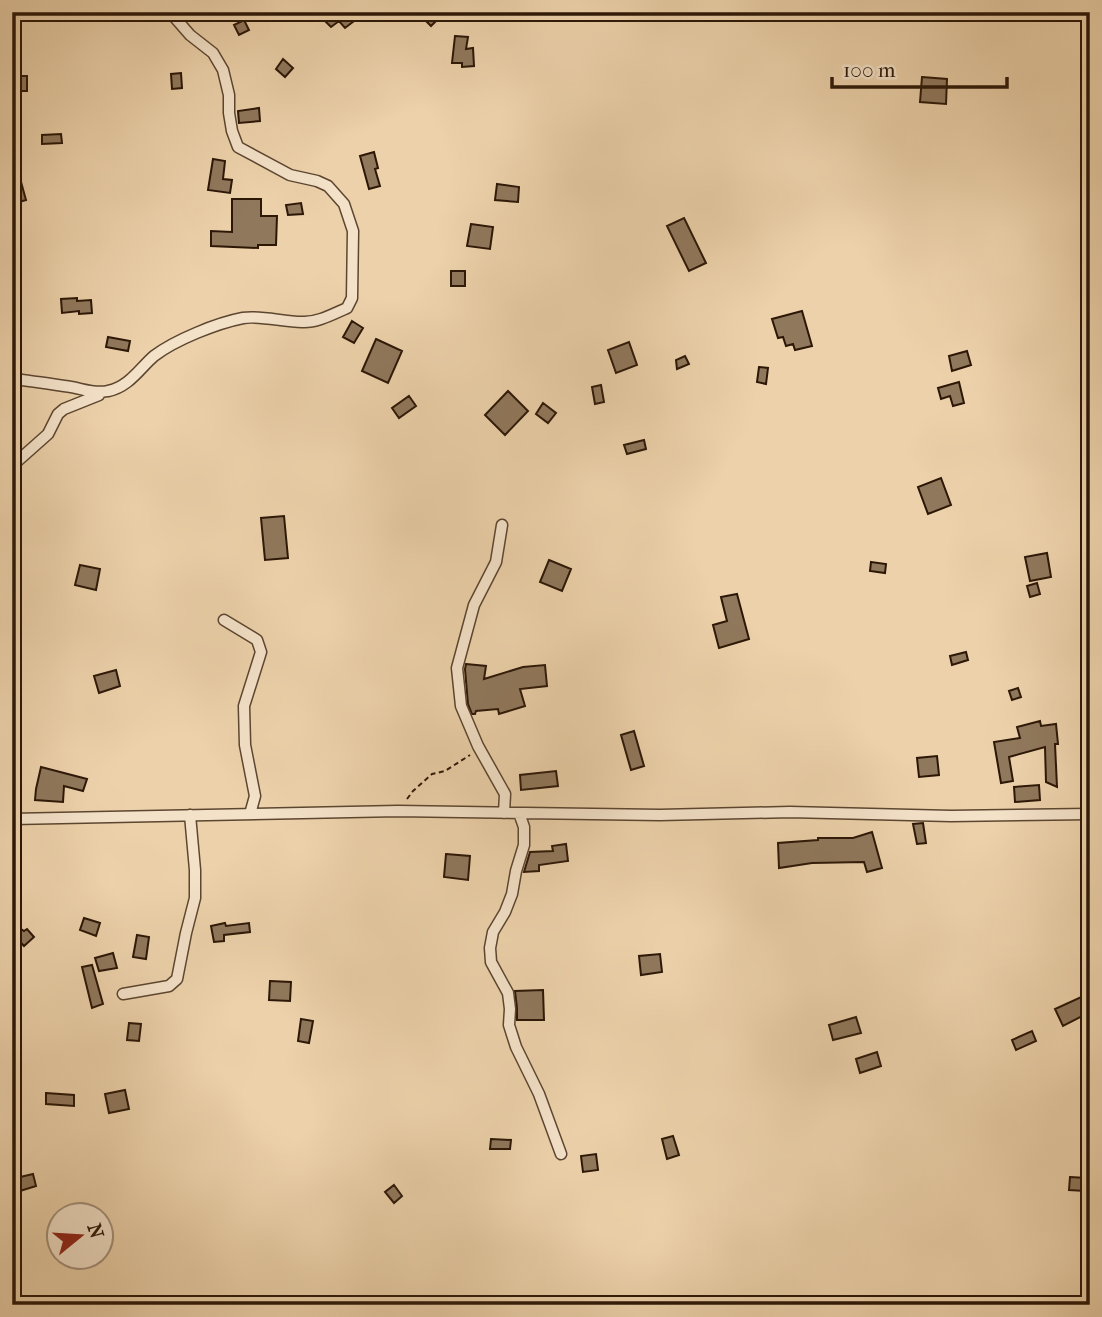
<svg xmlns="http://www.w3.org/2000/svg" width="1102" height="1317" font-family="'IM FELL French Canon',serif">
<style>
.building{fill:#90785c;stroke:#2c1707;stroke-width:2}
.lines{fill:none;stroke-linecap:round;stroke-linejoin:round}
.street-casing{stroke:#5c4630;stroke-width:13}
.path{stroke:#2c1707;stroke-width:2;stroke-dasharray:5 3.5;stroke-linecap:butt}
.street{stroke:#f3e1c8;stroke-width:10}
</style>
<rect width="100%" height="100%" fill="#ecd1aa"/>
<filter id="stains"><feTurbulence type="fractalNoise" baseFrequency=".00286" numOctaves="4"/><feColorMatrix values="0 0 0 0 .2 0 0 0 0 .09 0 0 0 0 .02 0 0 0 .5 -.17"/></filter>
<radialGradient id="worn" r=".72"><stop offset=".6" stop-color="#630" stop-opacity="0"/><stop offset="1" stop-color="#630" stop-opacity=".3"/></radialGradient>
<path class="building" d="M331 12H349L348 13 354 21 345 28 339 21 331 27 323 19Z
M417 12H445L431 26Z
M244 20 249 30 239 35 234 25Z
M455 36 468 37 466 49 473 48 474 66 462 67V63H452Z
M283 59 293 68 285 77 276 69Z
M181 73 182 88 172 89 171 74Z
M12 76H27V91H12Z
M922 77 947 79 946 104 920 102Z
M259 108 260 121 239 123 238 111Z
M61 134 62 143 42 144V135Z
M374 152 378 168 375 169 380 186 369 189 360 156Z
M213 159 225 161 223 179 232 180 230 193 208 190Z
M12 160H15L26 200 12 204Z
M497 184 519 187 518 202 495 200Z
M232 199H261V216H277L276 245H258V248L211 246V231L232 232Z
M301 203 303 214 288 215 286 205Z
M684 218 706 263 689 271 667 226Z
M471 224 493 227 490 249 467 246Z
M451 271H465V286H451Z
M77 298V301L91 300 92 313 79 314V311L62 313 61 299Z
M802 311 812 346 795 350 793 344 786 346 783 337 778 338 772 319Z
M352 321 363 328 354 343 343 337Z
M108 337 130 341 128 351 106 347Z
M376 339 402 351 388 383 362 371Z
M629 342 637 365 616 373 608 350Z
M967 351 971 365 952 371 949 356Z
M685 356 689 364 677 369 676 360Z
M759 367 768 368 766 384 757 382Z
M959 382 964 403 953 406 950 396 941 399 938 388Z
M601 385 604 402 595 404 592 387Z
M508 391 528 411 505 435 485 415Z
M409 396 416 406 399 418 392 408Z
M543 403 556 413 548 423 536 414Z
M644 440 646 449 627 454 624 445Z
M941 478 951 505 928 514 918 487Z
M284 516 288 558 265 560 261 518Z
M1047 553 1051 577 1030 581 1025 557Z
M549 560 571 569 562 591 540 582Z
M871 562 886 564 885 573 870 571Z
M80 565 100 569 96 590 75 585Z
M1037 583 1040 594 1030 597 1027 586Z
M737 594 749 639 719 648 713 625 727 621 721 597Z
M966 652 968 660 952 665 950 656Z
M466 664 486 666 484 679 523 667 545 665 547 686 520 689 525 706 499 714 498 709 476 711 475 714H472L468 704 465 669Z
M116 670 120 686 99 693 94 676Z
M1018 688 1021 697 1012 700 1009 691Z
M1040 721 1041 726 1056 724 1058 744H1055L1057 787 1046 782 1045 747 1009 757 1013 781 1001 783 994 742 1020 738 1017 727Z
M634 731 644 766 631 770 621 735Z
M937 756 939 775 919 777 917 758Z
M41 767 87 779 83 791 64 786 63 802 35 800 36 789Z
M556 771 558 786 521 790 520 775Z
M1039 785 1040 800 1015 802 1014 787Z
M923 823 926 843 917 844 913 824Z
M872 832 882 868 867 872 864 862 812 863 779 868 778 843 818 840V838H853Z
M566 844 568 861 539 865V871L524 872 530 852 553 851 552 846Z
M446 854 470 856 468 880 444 877Z
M84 918 100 923 96 936 80 930Z
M12 923 24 931 27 929 34 937 24 946 12 933Z
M225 923 226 926 249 923 250 932 224 935V941L214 942 211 926Z
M137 935 149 937 146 959 133 957Z
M113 953 117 968 99 971 95 958Z
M660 954 662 972 641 975 639 956Z
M92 965 103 1004 92 1008 82 967Z
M270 981 291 982 290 1001 269 1000Z
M543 990 544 1020H517V1008L515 991Z
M1090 993V1012L1063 1026 1055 1009Z
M856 1017 861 1033 833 1040 829 1025Z
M301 1019 313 1021 309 1043 298 1041Z
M129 1023 141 1024 139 1041 127 1040Z
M1032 1031 1036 1041 1016 1050 1012 1040Z
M877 1052 881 1066 860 1073 856 1059Z
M125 1090 129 1109 109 1113 105 1094Z
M46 1093 74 1095V1106L46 1104Z
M673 1136 679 1155 667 1159 662 1139Z
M491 1139 511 1140 510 1149H490Z
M596 1154 598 1170 583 1172 581 1156Z
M33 1174 36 1186 20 1191 16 1178Z
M1070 1177 1086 1178 1085 1191 1069 1190Z
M394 1185 402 1196 394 1203 385 1192Z"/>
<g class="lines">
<defs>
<path id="street" d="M12 379C32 381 51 384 71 387 83 389 95 394 108 391 129 387 140 368 154 356 175 340 217 323 243 318 260 315 283 322 302 322 317 323 333 314 347 308L352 298 353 231 344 204 328 186 317 181 290 175 238 147 232 131 229 113V95L223 70 213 53 190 35 170 12
M12 466 48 434 58 414 64 409 99 395
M502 525 496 562 474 605 457 668 461 706 478 746 505 794 504 813
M224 620 257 640 261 652 244 706 245 745 255 796 250 814
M519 813 524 827V845L516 871 512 894 505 912 493 932 490 948 491 962 508 993 510 1009 509 1025 516 1047 539 1094 561 1154
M12 819 398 811 660 815 790 812 951 816 1090 814
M123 994 169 986 177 979 186 933 195 898V870L190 815"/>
</defs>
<use href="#street" class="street-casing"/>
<path class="path" d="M407 799 413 791 432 774 445 771 470 755"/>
<use href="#street" class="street"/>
</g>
<rect width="1102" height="1317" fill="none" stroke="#ecd1aa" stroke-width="42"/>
<rect x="14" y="14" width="1074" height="1289" fill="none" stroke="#2c1707" stroke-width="3.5"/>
<rect x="21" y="21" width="1060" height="1275" fill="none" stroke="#2c1707" stroke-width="2"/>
<g transform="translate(80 1236) rotate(72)"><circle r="33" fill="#f3e1c8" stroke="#a3907b" stroke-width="2"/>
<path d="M0-5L12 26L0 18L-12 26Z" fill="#8f2418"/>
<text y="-10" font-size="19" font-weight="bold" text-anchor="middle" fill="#2c1707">N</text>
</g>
<path d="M832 77v10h175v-10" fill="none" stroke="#2c1707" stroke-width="3.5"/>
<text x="843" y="77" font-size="21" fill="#2c1707" stroke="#f3e1c8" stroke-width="5" paint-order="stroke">100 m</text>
<rect width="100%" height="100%" filter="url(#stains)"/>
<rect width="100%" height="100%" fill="url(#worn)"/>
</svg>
